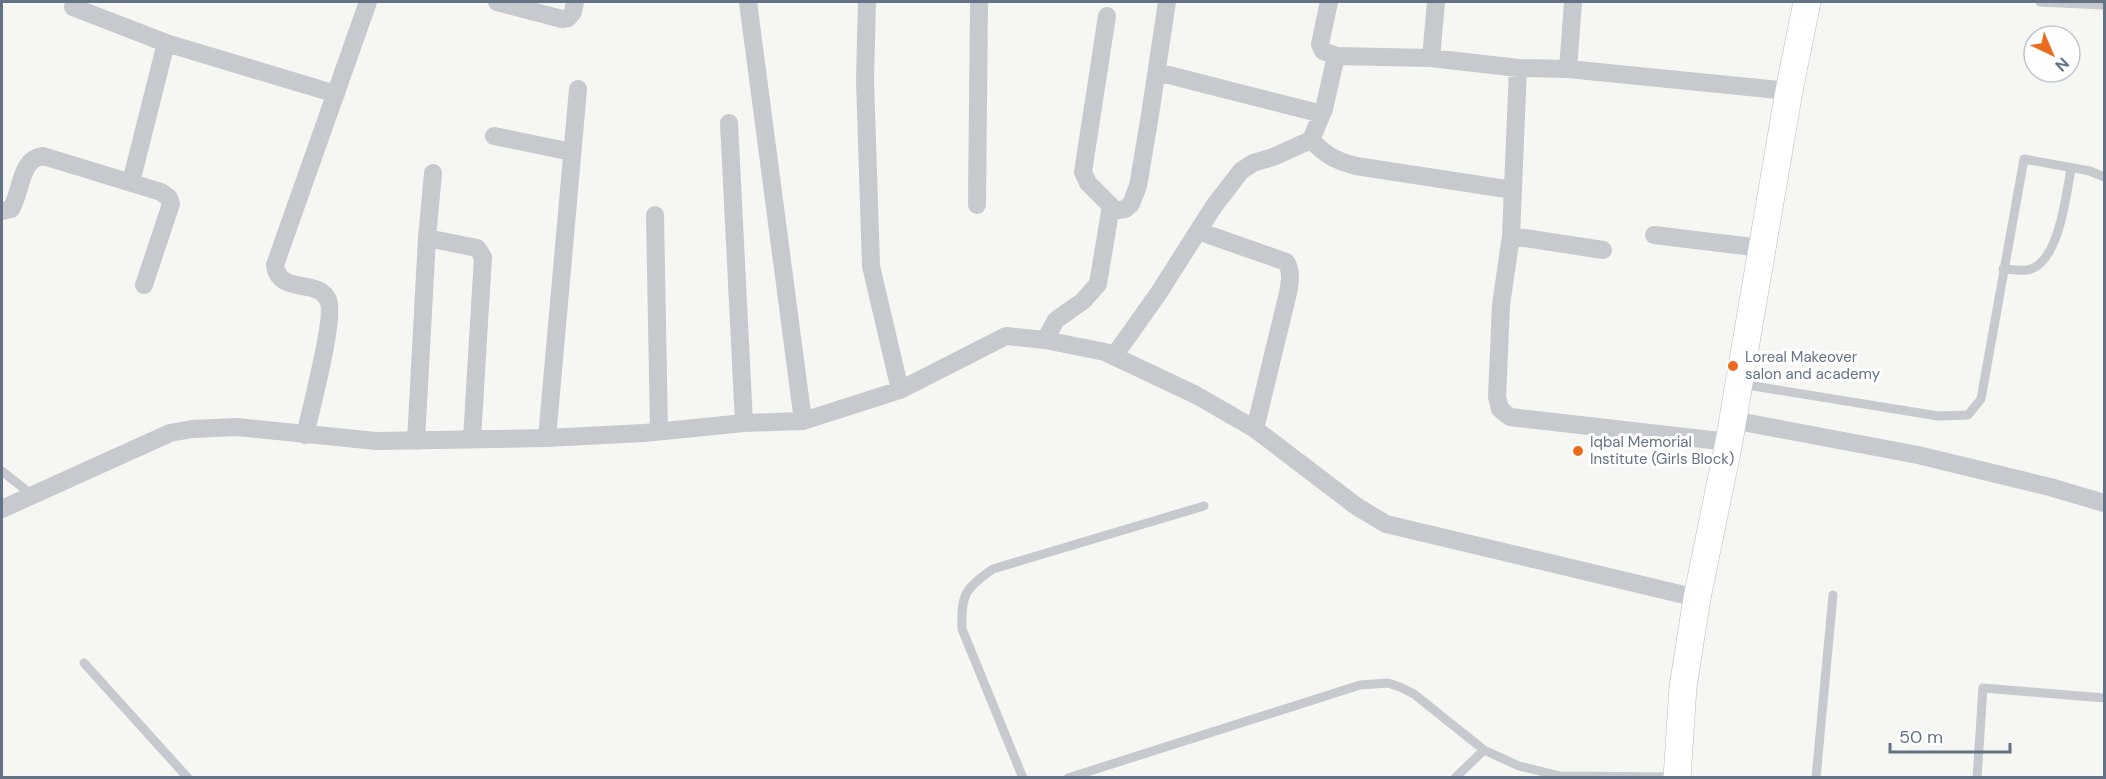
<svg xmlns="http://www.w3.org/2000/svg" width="2106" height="779" font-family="'DM Sans',sans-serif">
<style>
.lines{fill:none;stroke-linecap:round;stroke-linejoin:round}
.primary-casing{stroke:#b7babf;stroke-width:28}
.lane{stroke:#c6c9cd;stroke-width:9}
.street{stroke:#c6c9cd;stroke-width:18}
.primary{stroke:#fff;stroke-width:27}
.poi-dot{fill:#ea6a1f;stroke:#fff;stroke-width:2}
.labels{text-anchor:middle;stroke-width:6;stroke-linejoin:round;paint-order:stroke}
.poi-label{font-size:15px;fill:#647285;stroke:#fff;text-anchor:start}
</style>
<rect width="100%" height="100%" fill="#f6f6f3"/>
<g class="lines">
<defs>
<path id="primary" d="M1677 778 1683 687 1697 598 1729 442 1789 91 1807 2"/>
</defs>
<use href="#primary" class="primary-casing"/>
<path class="lane" d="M2040 2 2104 5
M2003 269C2011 269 2020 271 2027 270 2059 265 2066 195 2071 169
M1741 384 1938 416 1968 415 1981 399 2024 159 2090 171 2104 177
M2 471 32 495
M84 663 188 778
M1023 778 962 629C961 595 964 589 993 569L1204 506
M1068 778 1360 685 1388 683 1400 687 1414 694 1484 750 1519 766 1560 776 1673 777
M1455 778 1484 750
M1816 778 1833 595
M1977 778 1983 688 2104 698"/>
<path class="street" d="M497 2 562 19 568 18 573 12 575 2
M748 2 803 421
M867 2 865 80 871 266 900 390
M1329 2 1320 44 1323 51 1336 56 1431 58 1518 68 1568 69 1789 91
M73 7 166 43 336 94
M1431 58 1436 2
M1518 68 1511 236 1501 305 1497 397 1500 409 1510 417 1729 442
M1568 69 1573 2
M1157 72 1322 114
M729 123 744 423
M494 136 572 152
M1311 140C1327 156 1334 160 1356 166L1513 190
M131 182 166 43
M977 205 979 2
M2 211 11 209C22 192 19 159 43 156L161 192 169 198 171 204 144 285
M1110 212 1125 209 1131 204 1138 186 1150 115 1167 2
M655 215 659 431
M1198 231 1286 262C1292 272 1290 282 1288 293L1255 429
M1654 235 1761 248
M1511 236 1603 250
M427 238 477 248 483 257 472 439
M1045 340 1056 320 1083 301 1098 284 1111 206 1088 183 1083 172 1107 16
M1114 356 1158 294 1214 206 1241 171 1253 163 1273 157 1311 140 1324 109 1336 56
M1732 420 1918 455 2050 487 2104 503
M305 435C310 413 336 315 328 300 318 277 279 296 275 265L368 2
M547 438 578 89
M416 441 427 238 433 173
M2 509 170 433 192 429 236 427 376 441 547 438 644 433 744 423 803 421 900 390 1006 336 1045 340 1105 352 1196 395 1255 429 1356 506 1386 524 1697 598"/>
<use href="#primary" class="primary"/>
</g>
<g class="poi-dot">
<circle cx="1733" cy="366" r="6"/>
<circle cx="1578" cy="451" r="6"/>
</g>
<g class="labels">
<g class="poi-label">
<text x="1745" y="362">Loreal Makeover<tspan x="1745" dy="17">salon and academy</tspan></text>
<text x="1590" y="447">Iqbal Memorial<tspan x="1590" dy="17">Institute (Girls Block)</tspan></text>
</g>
</g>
<rect width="2106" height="779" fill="none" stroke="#647285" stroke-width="6"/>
<g transform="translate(2052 54) rotate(136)"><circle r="28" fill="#ffffff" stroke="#c1c7ce" stroke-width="1.5"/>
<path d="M0-4.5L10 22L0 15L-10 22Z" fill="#ea6a1f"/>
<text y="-9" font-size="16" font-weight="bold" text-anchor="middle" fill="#647285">N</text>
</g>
<path d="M1890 743v9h120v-9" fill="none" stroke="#647285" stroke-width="3"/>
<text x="1899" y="743" font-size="18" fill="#647285" stroke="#ffffff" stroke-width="4.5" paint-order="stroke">50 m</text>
</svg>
